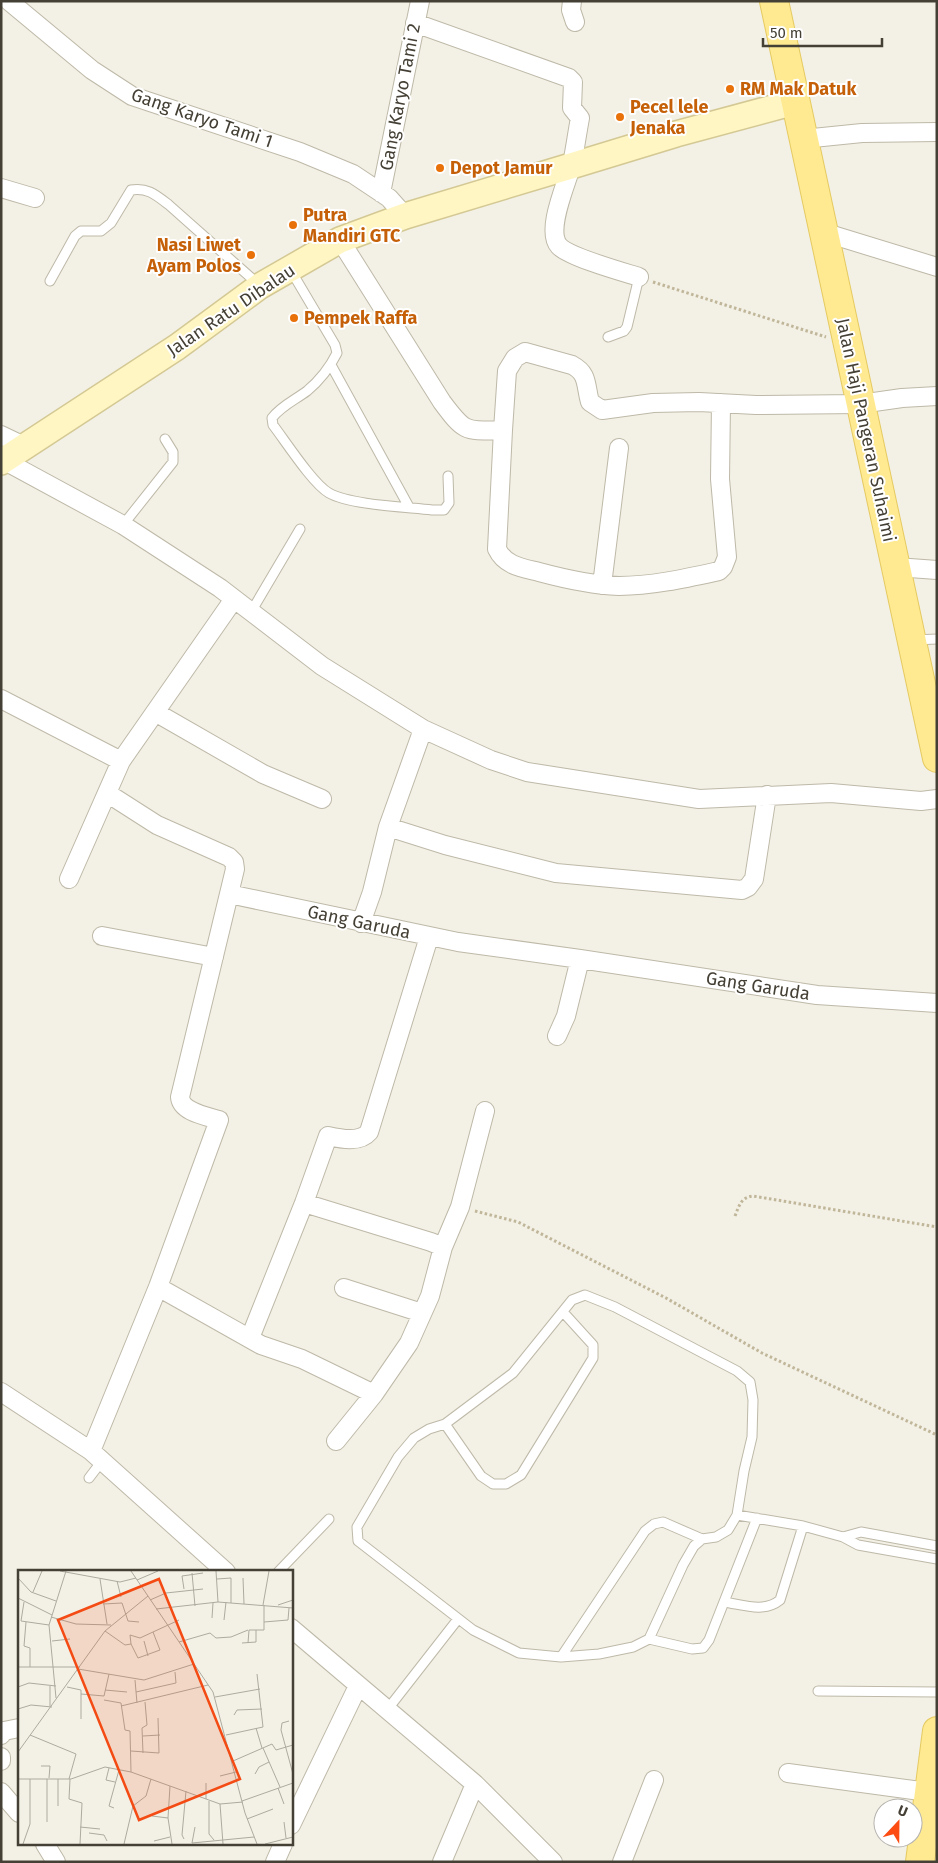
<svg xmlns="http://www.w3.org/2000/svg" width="938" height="1863" font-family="'Fira Sans',sans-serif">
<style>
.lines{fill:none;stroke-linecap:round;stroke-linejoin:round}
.service-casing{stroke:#beb9a8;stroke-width:11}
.minor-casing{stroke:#beb9a8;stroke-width:20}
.secondary-casing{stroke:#d4c994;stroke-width:28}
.primary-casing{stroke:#e5ca61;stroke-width:30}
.path{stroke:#c0b699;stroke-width:3;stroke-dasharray:2.5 2.5;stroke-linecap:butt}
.service{stroke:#fff;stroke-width:9}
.minor{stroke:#fff;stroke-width:18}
.secondary{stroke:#fff6c3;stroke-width:25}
.primary{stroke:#ffea92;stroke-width:28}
.food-dot{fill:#e8710a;stroke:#fff;stroke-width:2}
.labels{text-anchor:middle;stroke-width:4;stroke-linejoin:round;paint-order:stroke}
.food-label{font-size:18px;font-weight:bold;fill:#c56008;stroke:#fff;text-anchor:start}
.street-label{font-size:18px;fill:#454035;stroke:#fff}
.inset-road{fill:none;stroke:#adaa9f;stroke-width:1}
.view{fill:#f44b14;fill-opacity:0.15;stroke:#f44b14;stroke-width:2.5}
.inset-edge{fill:none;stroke:#454035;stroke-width:2.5}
</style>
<rect width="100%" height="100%" fill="#f3f0e5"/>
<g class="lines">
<defs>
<path id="service" d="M290 269 335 345 337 353C330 367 319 381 307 391 295 400 281 406 272 418L273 425C286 442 313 484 329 493 350 505 407 507 432 510H444L449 503 448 476
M50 281 75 236 81 231H101L111 223 131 190C147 187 156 195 169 205L258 284
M608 337 624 331 627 327 639 277
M331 365 409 507
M123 525 173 462V452L165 439
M251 612 300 529
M914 640 937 639
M445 1424 481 1476 493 1484H506L521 1475 593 1358V1345L563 1312
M89 1478 102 1461
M737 1515 744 1471 752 1437 753 1400 750 1382 737 1371 615 1307 585 1295 572 1300 513 1373 445 1424 429 1429 414 1438 398 1457 357 1527 358 1541 473 1630 519 1653 561 1657 599 1654 633 1647 649 1639 683 1565 694 1546 702 1539 716 1537 728 1530 737 1515 803 1526 843 1537 858 1545 937 1559
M843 1537 861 1532 937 1546
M278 1572 329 1519
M724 1602C744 1605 764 1613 780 1600L803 1526
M649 1639 692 1649 703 1648 709 1640 757 1518
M561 1657 645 1531 654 1524 663 1522 702 1539
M818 1691 937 1692
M387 1710 458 1619"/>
<path id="minor" d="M9 1 92 70 132 96 300 152 353 174 389 198 405 216
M572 1 571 10 575 22
M415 23 569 78 573 82 572 108 580 118C577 134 575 149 572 164 567 183 545 230 559 246 569 257 623 272 639 277
M803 139 862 133 937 132
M1 188 35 198
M381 193 420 1
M823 232 937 267
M340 240 442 402C465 433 465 431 503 430L497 549C505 566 523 568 539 572 565 579 592 585 619 586 652 586 687 578 719 571L723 567 727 557 720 479 721 403
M503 430 507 371 515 358 525 352 572 365C589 374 585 385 590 402L602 410 653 403 699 402 756 405 860 404 902 398 937 396
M1 435 24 446
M3 460 123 525 220 588 322 666 423 729 491 760 527 772 699 799 831 793 921 801 937 799
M896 567 937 570
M602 585 619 448
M1 699 121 761 234 599
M155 712 263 774 322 799
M388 827 445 845 556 873 742 890 748 887 754 879 767 795
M69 879 121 761
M229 894 458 942 580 959 817 995 937 1003
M361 923 372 892 388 827 423 729
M102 936 214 957
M557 1036 566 1016 580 959
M304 1203 431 1242 443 1247
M158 1287 261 1345 302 1359 374 1394 409 1343 430 1296 443 1247 460 1207 485 1111
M344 1288 422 1313
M250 1338 304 1203 328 1136C341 1139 360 1143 369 1132L429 937
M1 1392 91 1451 226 1572
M336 1441 374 1394
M91 1451 158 1287 219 1120C206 1116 181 1112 180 1097L235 869 234 862 229 857 157 825 107 793
M291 1628 475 1784 553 1862
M1 1735 4 1731 19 1728
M1 1757V1761
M788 1773 928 1792
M1 1792 19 1813
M291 1825 358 1686
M45 1844 56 1862
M275 1862 283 1844
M442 1862 475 1784
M622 1862 654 1780"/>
<path id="secondary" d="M1 462 177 347 260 286 340 240 405 216 571 166 676 134 795 102"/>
<path id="primary" d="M774 1 937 758
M920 1862 937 1731"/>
</defs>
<use href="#service" class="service-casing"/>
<use href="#minor" class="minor-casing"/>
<use href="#secondary" class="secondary-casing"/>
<use href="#primary" class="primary-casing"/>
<path class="path" d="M653 282 826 337
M475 1211 518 1222 666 1298 762 1353 937 1435
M735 1216C739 1206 741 1197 753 1196L937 1227"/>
<use href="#service" class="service"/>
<use href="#minor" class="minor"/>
<use href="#secondary" class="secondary"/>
<use href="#primary" class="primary"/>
</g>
<g class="food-dot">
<circle cx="730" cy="89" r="5"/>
<circle cx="620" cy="117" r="5"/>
<circle cx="440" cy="168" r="5"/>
<circle cx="293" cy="225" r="5"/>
<circle cx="251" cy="255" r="5"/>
<circle cx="294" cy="318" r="5"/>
</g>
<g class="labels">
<g class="food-label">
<text x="740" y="95">RM Mak Datuk</text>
<text x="630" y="113">Pecel lele<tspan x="630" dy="21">Jenaka</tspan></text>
<text x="450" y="174">Depot Jamur</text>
<text x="303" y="221">Putra<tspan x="303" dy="21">Mandiri GTC</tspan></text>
<text x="241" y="251" text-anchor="end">Nasi Liwet<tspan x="241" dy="21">Ayam Polos</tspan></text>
<text x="304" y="324">Pempek Raffa</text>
</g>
<g class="street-label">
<text transform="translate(400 97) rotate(-79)" y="6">Gang Karyo Tami 2</text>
<text transform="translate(202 118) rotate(19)" y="6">Gang Karyo Tami 1</text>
<text transform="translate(231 310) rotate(-34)" y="6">Jalan Ratu Dibalau</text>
<text transform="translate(866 430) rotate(78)" y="6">Jalan Haji Pangeran Suhaimi</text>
<text transform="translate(359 922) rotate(12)" y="6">Gang Garuda</text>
<text transform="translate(758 986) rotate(9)" y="6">Gang Garuda</text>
</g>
</g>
<g transform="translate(18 1570)">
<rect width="275" height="275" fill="#f3f0e5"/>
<path class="inset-road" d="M42 1 102 12 118 8M113 1 195 122 227 243 239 274M198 1 200 32M174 3 177 36M0 8 13 22 38 31M225 8 226 34M82 9 89 54M199 9 213 8V33M119 10 140 1M99 11 103 27M166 19 164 6 185 3M15 22 24 1M0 28 34 45M132 30 148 23 185 19M6 32 3 51 31 55M85 34 104 33 110 51 121 52M245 35 251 1M260 35 275 30M138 39 200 32 275 38M33 47 58 54 93 55M194 48 195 33M206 50 208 32M8 52 6 76 12 78V97M246 52 270 50 271 38M87 61 107 75 113 74 120 88 142 80 135 62M34 71 52 69M126 71 130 86M161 72 192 63 198 68 213 67 230 60M224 73 238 72V60M230 73 231 60H246V35M113 74 112 65 122 68 161 50M0 97H62M60 99 126 110 176 94M117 110 119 133M32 116V136M0 117 11 113 38 116M49 117 63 120V124L86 126 91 104M87 120 109 122M118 122 158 113 157 102M197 127 242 119M38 128 31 55 48 1M86 130 103 133 107 160 112 161 113 202M103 136 190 115M0 139 13 135 34 137M216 145 219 140 244 139M63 149V124M271 151 264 153 263 160 275 204M238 158 244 178M12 165 58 184 51 209M208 165 245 157 239 104M125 166 142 165M245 178 262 217M113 181 141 183 140 148M0 182 87 61 130 26M125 183 124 158 129 155 127 132M215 191 254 174 258 180 275 175M23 196H32L31 208M91 198 88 210 97 212M237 204 241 197 251 192M202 206 218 202M0 209H53L87 197 113 202 202 234 225 232M52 209 51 229 64 233 62 274M188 213V229M152 216 150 248 154 274M260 218 266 234M0 223V239M191 231V264L196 270M224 231 275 213M202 234 205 274M40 236V209M96 238 91 236 101 200M134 246 150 248M229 249 255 239M29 252V209M266 252 268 268M62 257 82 259M177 257 174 273 236 267M71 263 86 265 89 271M166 269 164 265 168 221M136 271 152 267M5 274 12 254V209M106 274 115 236 128 226 133 209M247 274 275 267"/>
<path class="view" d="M141 9 222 209 121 250 40 50Z"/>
<rect width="275" height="275" class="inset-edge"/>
</g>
<rect width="938" height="1863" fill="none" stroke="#454035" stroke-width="5"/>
<g transform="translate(898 1823) rotate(22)"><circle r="24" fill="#ffffff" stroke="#b5b3ae"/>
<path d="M0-4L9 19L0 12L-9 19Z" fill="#fd4c12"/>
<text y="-8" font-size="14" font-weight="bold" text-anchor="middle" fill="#454035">U</text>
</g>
<path d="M763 38v8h119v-8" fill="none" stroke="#454035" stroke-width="2.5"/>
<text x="770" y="38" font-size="15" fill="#454035" stroke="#ffffff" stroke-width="4" paint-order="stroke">50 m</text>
</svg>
